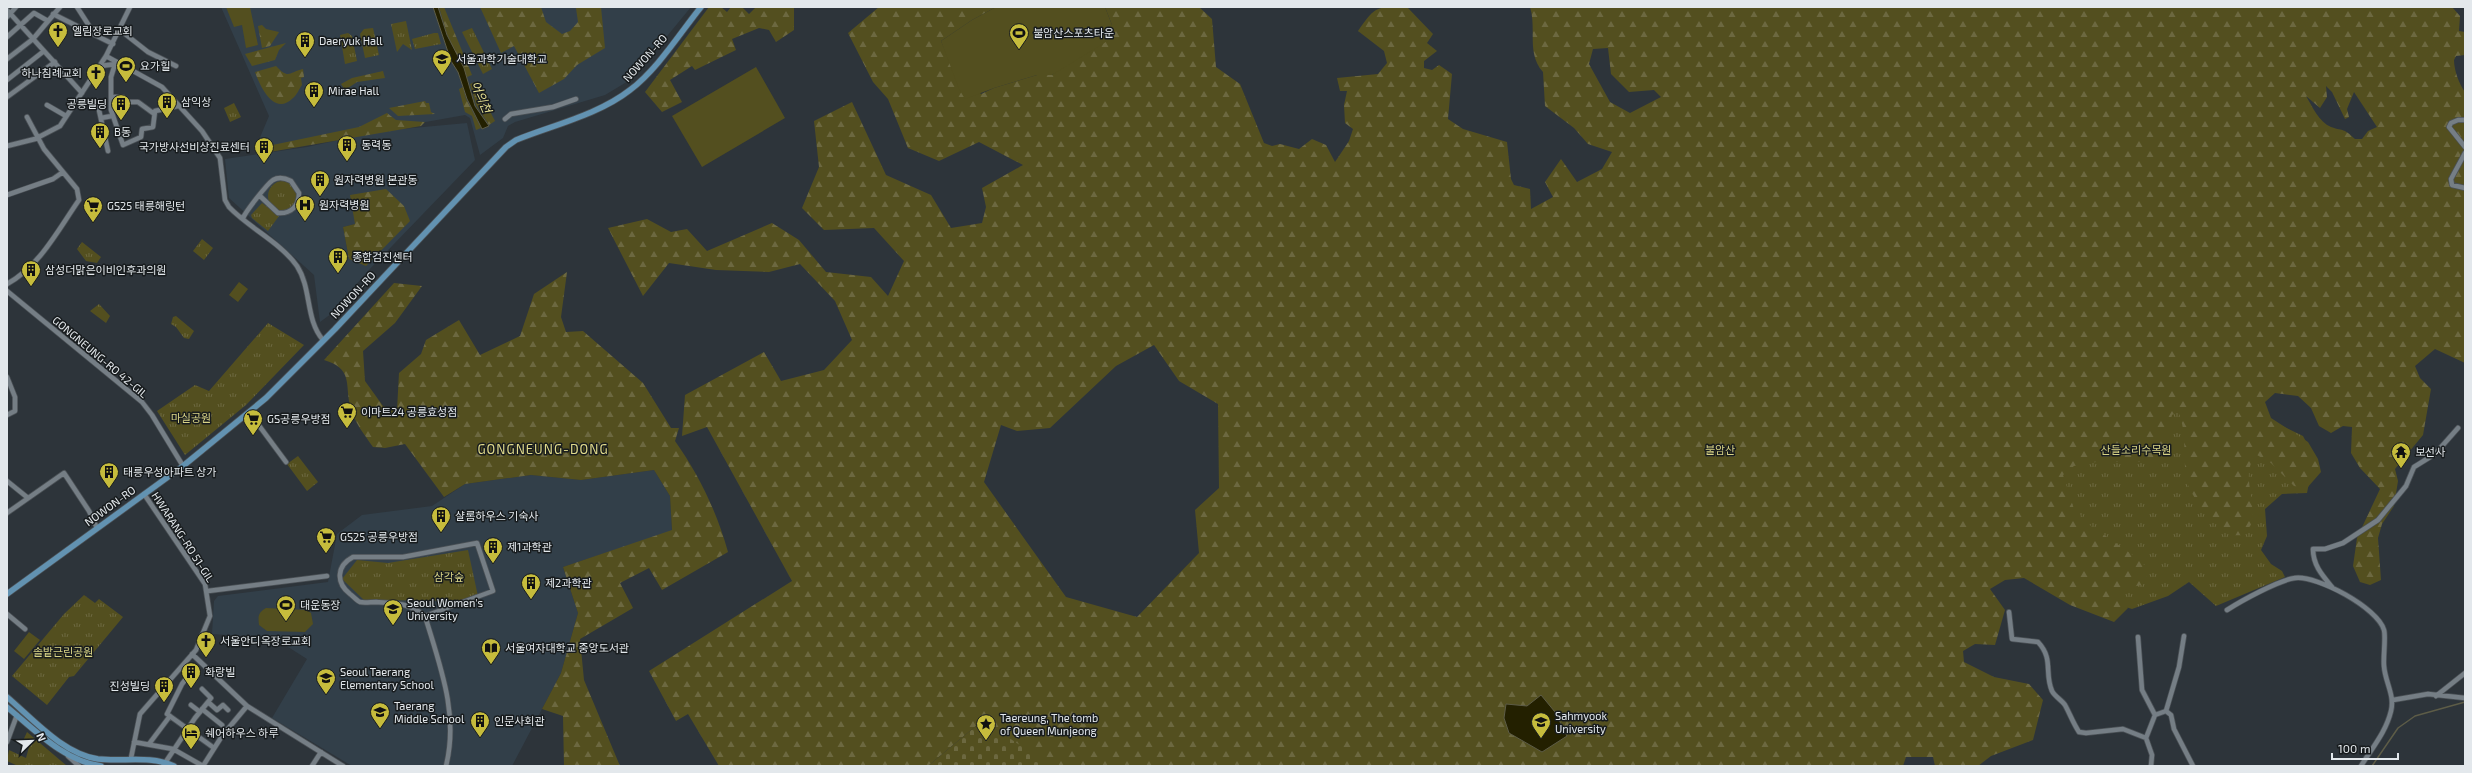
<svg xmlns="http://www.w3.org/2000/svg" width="2472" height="773" font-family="'Exo 2','Noto Sans KR',sans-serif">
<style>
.built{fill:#323f49;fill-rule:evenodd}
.grass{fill:url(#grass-tufts)}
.forest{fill:url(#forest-firs);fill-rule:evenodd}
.cemetery{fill:url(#cemetery-stones)}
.pitch{fill:#534f1f}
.water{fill:#232000;stroke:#5d5c47}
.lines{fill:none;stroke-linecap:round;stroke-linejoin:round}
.stream{stroke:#5d5c47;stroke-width:1.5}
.minor-casing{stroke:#4b5156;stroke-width:6}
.major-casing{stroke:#4b5156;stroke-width:7}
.minor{stroke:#757e85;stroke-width:4.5}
.major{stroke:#6292b1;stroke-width:5.5}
.labels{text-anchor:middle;stroke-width:3;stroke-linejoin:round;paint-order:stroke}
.poi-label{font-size:11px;fill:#e3e8ec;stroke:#181c1e;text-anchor:start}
.street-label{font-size:11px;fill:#e3e8ec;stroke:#181c1e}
.park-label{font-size:11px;fill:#d9d486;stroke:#181c1e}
.water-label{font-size:12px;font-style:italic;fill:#e5df91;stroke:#181c1e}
.quarter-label{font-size:13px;letter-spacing:1px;fill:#e0da8b;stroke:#181c1e}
</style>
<defs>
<pattern id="grass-tufts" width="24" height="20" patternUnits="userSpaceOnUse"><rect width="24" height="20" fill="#534f1f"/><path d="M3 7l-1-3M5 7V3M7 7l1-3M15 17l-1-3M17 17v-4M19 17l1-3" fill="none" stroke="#6c6840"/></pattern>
<pattern id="forest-firs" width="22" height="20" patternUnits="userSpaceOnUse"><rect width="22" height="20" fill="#534f1f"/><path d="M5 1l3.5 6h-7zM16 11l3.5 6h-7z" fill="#6c6840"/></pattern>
<pattern id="cemetery-stones" width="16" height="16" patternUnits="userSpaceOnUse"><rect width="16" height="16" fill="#534f1f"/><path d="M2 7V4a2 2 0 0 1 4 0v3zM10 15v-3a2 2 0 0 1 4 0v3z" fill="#6c6840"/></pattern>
</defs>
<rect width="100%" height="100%" fill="#2d343a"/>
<path class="built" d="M221 7H691L640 69 625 83 605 95 515 122 508 126 503 138 480 155 470 118 465 115 257 152 256 147 269 116Z
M467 123 475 160 366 273 331 314 320 322 314 275 229 198 225 159 307 147 380 131ZM355 224 349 259 343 227Z
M654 470 670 496 672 531 563 567 578 613 561 673 512 766H352L272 718 307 659 285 645 265 644 243 636 212 634 214 601 218 596 328 582 337 534 362 515 432 506 465 484 531 475 581 480Z"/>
<path class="grass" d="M406 21 412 50 403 44 397 52 391 24Z
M373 28 379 55 365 58 360 34 364 29Z
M472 28 492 69 483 74 462 32Z
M348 33 352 36 357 61 345 64 340 35Z
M434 33H438L441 44 415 49 412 39Z
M234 103 241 117 230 122 224 108Z
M268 196a15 15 0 1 1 30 0a15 15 0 1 1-30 0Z
M262 203 279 216 268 231 252 218 251 215Z
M202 239 213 248 204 260 193 251Z
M82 242 101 257 97 263 86 261 77 249Z
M99 304 110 316 106 323 90 311Z
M176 316 194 331 189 339 184 338 176 327 171 324 173 317Z
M268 323 304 345 246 405 185 455 157 411 195 385 209 391Z
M1990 354 2264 417 2303 436 2314 457 2307 493 2282 494 2265 509 2267 536 2261 550 2271 564 2282 571 2285 577 2216 606 2189 582 2168 596 2132 609 2091 596Z
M298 456 318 482 307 491 287 464Z
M468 550 479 601 364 600 342 579 357 560 388 563Z
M84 595 95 603 99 599 123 617 74 676 69 677 47 705 12 676 64 614Z
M27 732 67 766H18L7 761 9 750 26 758 29 747 22 743Z"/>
<path class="forest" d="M439 7H444L472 75 467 77 447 34Z
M480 7H541L546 22 562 34 570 31 578 22 576 8 601 7 605 48 577 65 564 79 539 93 514 46 501 53Z
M709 7H721L727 12 731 7H742L749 14 756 7H794V30L776 42 769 30 759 28 732 39 736 50 695 70 692 66 670 80 682 102 662 112 645 92Z
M879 7H996L972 20 941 41 949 59 981 94 994 88 1037 75H1052L1112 25 1105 7H1199L1212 19 1216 67 1240 84 1264 143 1272 146 1280 144 1299 149 1312 139 1326 145 1335 162 1349 141 1353 129 1345 123 1344 105 1347 91H1340L1337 78 1378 74 1387 63 1384 51 1358 31C1376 5 1376 7 1407 7L1433 34 1427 43 1437 51 1424 61V68L1432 70 1439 65 1452 74 1448 119 1463 129 1507 142 1511 179 1514 185 1530 189 1531 209 1553 197 1545 182 1561 159 1577 182 1602 169 1612 152 1588 144 1574 128 1545 106 1543 72C1526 53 1537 29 1530 7H2452L2460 16 2459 31 2465 32V55L2456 56 2454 60C2454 70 2459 84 2465 92V363L2435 349 2415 366 2420 378 2431 389 2423 435 2395 469 2398 481 2394 506 2382 524 2378 538 2381 580 2370 585 2360 582 2353 566 2357 538 2380 489 2360 468 2351 453 2352 427 2343 426 2331 433 2319 426 2311 408 2298 396 2275 393 2265 402 2271 418 2308 442 2318 459 2321 472 2307 488 2294 486 2271 463 2257 455C2239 472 2257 500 2252 522 2251 526 2246 531 2244 535 2239 535 2232 536 2228 534 2215 526 2190 496 2187 481 2182 457 2188 434 2178 411L2172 415 2160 460 2152 462H2096L2074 466 2063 475 2074 509 2091 526 2143 562 2147 575 2142 585 2116 590 2128 608 2114 622 2070 605 2024 578 2005 580 1990 589 2005 610 1995 645 1975 644 1963 651 1964 662 1994 677 2029 684 2043 700 2033 740 1991 756 1978 766H1935L1933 757H1906L1903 766H1048L983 720 928 766H719L688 714 676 721 649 671 792 581 707 427 682 436 685 395 764 352 781 381 824 370 852 340 835 301 800 264 769 272 716 270 669 263 643 296 608 228 647 219 671 232 687 229 707 251 772 223 799 240 826 272 871 277 888 296 904 261 874 228 824 230 802 208 819 167 814 121 852 102 886 175 931 195 951 228 982 223 986 207 982 188 1023 165 979 142 939 161 908 148 888 99 873 82 848 33ZM1608 48 1611 74 1629 92 1654 90 1661 97 1630 113 1610 102 1589 64 1593 49ZM2326 86 2332 92 2345 119 2349 117 2347 109 2354 92 2377 127 2368 131 2362 139H2355C2342 127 2345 132 2331 127 2319 122 2312 106 2306 96L2320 108 2327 97ZM1154 345 1179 381 1218 404 1219 488 1195 510 1199 553 1137 617 1066 597 984 482 1001 425 1017 431 1050 428 1116 366ZM1506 705 1527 706 1509 733Z
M262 25 266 29 279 32 270 46 262 48 258 26Z
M286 43 279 50 275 60 252 66 245 54Z
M276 66C289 80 289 72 303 69L304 77 301 78 302 85C299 89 297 95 293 98 274 117 260 86 255 72Z
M383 71 385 78 357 82 345 90 341 84 352 78Z
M475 82 495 121 489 125 476 105 470 84Z
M463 87 466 99 481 128 476 130 472 116 465 112 459 89Z
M425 101 426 103H429L431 112 435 114 398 116 389 108Z
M387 113 396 120 425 122 421 126 258 154V148L359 127Z
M386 189 404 206 410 221 366 266 349 259 343 227 355 224 350 195Z
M567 272 561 317 566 332 583 331 643 383 671 428H679L675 441C699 475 717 512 728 552L662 590 649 568 620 583 633 608 580 639 584 680 620 766H564L563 716 542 709 561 673 578 613 563 567 672 530 670 496 654 470 581 480 531 475 465 484 444 497 405 444 385 448 373 447C364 434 354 422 350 406 345 383 353 369 324 360L394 283 422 286 395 323 363 351 365 381 383 406 397 410 399 373 421 354 426 340 459 320 480 355 520 336 534 294Z"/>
<path class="cemetery" d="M983 720 1046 763 1048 766H928Z"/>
<path class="pitch" d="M226 7H250L258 45 246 48 242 25 234 27Z
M996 7H1105L1112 25 1109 40 1052 75H1037L994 88 965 99 959 89 941 41 972 20Z
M756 67 785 118 702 167 672 116Z
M239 282 248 289 238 302 229 295Z
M266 608 307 610 311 613 313 624 305 632 267 631 259 625C258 616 258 613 266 608Z
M29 632 40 640 24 659 14 651Z"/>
<path class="water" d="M433 7H438L447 35 464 68 475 106 489 126 482 129 467 99 458 72 451 61Z
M1541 695 1555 712 1567 736 1542 752 1509 733 1504 718 1506 704 1527 706Z"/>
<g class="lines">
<path class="stream" d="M2372 766 2398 728 2415 716 2465 702"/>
<defs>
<path id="minor" d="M77 7 95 35
M7 10 82 93
M53 14 113 44
M7 17 16 7
M120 30 148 52 176 66
M7 37 34 13 48 21
M106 56 162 87 202 131 220 158 225 200 229 207C249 228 280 242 297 266 312 289 305 319 323 340
M7 59 33 39 60 7
M115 64 111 77V110L123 145 141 137 142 129 153 127 155 111 178 106
M100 66 116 64
M7 80 44 51
M7 97 55 62
M112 97H123L128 102H138L153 113
M77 101 83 103 97 101 108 151
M47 105 66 116
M101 118 112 116
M505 119 511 114 553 107 576 99
M2465 120H2458L2451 123 2449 127 2465 147
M7 146 35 139 60 126 106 56 130 7
M2465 153 2451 179 2452 185 2465 188
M7 195 53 179 63 172
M243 218C246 211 267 184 273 180 278 177 285 178 291 181L299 193C299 206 291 214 278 213L260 196
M7 284C40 266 58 230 79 200L77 189 44 149 27 117
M7 291 142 402 152 415 183 466
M7 377 15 397V411L7 415
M249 412 286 462
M7 481 28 498
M7 513 64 473 89 511 97 528
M2332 587C2322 575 2313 565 2313 549H2325L2343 543 2378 520 2406 486 2414 467 2435 454 2458 428
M208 591 327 576
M2227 610C2241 601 2279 580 2295 578 2317 575 2378 608 2384 630 2386 637 2383 657 2384 666 2385 682 2395 695 2391 711 2386 732 2372 748 2361 766
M2009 612 2012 639 2038 642C2054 659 2044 673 2052 691 2055 697 2062 700 2065 705 2070 714 2073 723 2079 732L2086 733 2123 729 2146 738 2152 755 2151 766
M7 614 25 629
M425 616 493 591 477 543 403 557H353C336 566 336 583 350 594 353 596 357 601 360 602 364 603 371 602 376 602 396 603 409 603 425 616 440 666 459 714 446 766
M2138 637 2142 690 2155 715
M192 654 247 706 343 766
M181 667 189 675 182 684 167 714 214 748
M202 689 211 698 208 702
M2436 696 2465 673
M2393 700 2428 694 2465 698
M191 705 200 712
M202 709 222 725
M2166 711 2179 667 2184 636
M2146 738 2155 715 2166 711 2171 715 2174 729 2193 766
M7 742 17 715
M134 742 173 749 203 766
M149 744 170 716
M68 756 79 766
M131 758 140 714 196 650 210 616 205 584 144 494
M163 766 195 718 208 702 217 710 223 705 228 710
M203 766 222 736 247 706
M312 766 321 752"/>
<path id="major" d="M7 594 183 466 266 398 335 329 506 147 516 140C553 125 598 115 630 90 657 70 680 33 701 7
M7 697C33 719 63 754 98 759 124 762 149 755 174 766
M7 707C35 730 64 761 101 766"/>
</defs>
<use href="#minor" class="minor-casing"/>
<use href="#major" class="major-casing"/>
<use href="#minor" class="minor"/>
<use href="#major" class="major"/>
</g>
<defs>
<symbol id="church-pin" viewBox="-11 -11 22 30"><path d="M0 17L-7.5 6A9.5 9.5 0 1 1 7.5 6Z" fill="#c6bc3c" stroke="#181c1e"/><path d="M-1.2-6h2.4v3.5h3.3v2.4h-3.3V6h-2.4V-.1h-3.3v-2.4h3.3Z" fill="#111"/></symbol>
<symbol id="stadium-pin" viewBox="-11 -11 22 30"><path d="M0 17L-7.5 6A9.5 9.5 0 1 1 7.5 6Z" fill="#c6bc3c" stroke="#181c1e"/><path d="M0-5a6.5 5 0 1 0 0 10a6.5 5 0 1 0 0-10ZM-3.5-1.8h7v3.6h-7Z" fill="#111"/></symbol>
<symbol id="building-pin" viewBox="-11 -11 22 30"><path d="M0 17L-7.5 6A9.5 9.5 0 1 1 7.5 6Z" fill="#c6bc3c" stroke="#181c1e"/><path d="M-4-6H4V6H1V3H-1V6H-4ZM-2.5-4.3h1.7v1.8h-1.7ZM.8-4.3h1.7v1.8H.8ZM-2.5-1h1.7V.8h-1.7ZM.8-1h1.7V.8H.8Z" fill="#111"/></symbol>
<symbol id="university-pin" viewBox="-11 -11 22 30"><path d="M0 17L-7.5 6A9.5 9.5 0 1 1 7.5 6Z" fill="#c6bc3c" stroke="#181c1e"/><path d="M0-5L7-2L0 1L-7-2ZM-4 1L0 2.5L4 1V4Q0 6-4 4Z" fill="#111"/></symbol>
<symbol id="hospital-pin" viewBox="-11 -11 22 30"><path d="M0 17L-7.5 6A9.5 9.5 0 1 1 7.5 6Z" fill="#c6bc3c" stroke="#181c1e"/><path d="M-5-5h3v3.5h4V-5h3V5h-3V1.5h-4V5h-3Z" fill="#111"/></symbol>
<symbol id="supermarket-pin" viewBox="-11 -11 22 30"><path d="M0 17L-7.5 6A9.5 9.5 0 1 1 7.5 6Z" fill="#c6bc3c" stroke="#181c1e"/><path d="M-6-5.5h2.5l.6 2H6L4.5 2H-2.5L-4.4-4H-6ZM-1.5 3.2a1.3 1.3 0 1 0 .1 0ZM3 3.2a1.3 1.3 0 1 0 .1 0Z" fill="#111"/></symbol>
<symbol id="temple-pin" viewBox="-11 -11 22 30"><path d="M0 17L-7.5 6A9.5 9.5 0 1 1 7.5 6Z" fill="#c6bc3c" stroke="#181c1e"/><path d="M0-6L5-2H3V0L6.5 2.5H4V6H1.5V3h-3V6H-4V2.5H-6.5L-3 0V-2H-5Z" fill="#111"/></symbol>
<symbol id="library-pin" viewBox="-11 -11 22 30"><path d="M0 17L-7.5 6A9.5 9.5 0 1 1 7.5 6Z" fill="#c6bc3c" stroke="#181c1e"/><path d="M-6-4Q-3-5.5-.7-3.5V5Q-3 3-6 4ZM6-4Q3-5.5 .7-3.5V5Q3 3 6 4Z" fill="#111"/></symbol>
<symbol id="school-pin" viewBox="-11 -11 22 30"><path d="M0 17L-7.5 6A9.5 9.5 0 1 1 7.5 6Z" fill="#c6bc3c" stroke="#181c1e"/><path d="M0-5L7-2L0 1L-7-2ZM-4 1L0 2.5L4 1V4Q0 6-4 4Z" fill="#111"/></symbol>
<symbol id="sight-pin" viewBox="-11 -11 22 30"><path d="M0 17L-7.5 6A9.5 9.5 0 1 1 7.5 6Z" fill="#c6bc3c" stroke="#181c1e"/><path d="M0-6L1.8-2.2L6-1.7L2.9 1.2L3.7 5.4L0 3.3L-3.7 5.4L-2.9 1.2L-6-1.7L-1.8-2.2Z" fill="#111"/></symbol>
<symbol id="hotel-pin" viewBox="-11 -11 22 30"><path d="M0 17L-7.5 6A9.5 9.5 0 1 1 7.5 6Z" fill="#c6bc3c" stroke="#181c1e"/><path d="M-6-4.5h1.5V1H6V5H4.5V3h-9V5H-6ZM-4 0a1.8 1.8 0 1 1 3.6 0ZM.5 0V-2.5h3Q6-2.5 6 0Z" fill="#111"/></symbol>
</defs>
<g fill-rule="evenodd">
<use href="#church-pin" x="47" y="20" width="22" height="30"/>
<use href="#stadium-pin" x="1008" y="22" width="22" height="30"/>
<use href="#building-pin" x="294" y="30" width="22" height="30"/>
<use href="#university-pin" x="431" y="48" width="22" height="30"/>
<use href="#stadium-pin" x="115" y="55" width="22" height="30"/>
<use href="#church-pin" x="85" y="62" width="22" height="30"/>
<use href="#building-pin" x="303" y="80" width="22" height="30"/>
<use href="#building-pin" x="156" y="91" width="22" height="30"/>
<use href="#building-pin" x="110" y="93" width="22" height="30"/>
<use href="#building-pin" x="89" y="121" width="22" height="30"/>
<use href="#building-pin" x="336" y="134" width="22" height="30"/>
<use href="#building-pin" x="253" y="136" width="22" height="30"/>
<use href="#building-pin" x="309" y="169" width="22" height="30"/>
<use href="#hospital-pin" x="294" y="194" width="22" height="30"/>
<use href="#supermarket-pin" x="82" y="195" width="22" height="30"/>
<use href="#building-pin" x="327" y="246" width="22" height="30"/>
<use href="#building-pin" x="20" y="259" width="22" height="30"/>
<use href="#supermarket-pin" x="336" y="401" width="22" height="30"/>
<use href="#supermarket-pin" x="242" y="408" width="22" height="30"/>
<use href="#temple-pin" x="2390" y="441" width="22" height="30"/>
<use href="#building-pin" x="98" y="461" width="22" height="30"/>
<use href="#building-pin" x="430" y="505" width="22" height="30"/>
<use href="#supermarket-pin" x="315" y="526" width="22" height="30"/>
<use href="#building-pin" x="482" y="536" width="22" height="30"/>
<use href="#building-pin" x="520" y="572" width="22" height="30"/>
<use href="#stadium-pin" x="275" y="594" width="22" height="30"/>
<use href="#university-pin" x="382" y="598" width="22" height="30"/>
<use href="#church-pin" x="195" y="630" width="22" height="30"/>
<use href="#library-pin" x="480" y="637" width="22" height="30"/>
<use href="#building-pin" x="180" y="661" width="22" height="30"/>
<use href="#school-pin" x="315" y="667" width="22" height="30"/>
<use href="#building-pin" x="153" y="675" width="22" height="30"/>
<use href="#school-pin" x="369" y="701" width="22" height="30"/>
<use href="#building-pin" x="469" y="710" width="22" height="30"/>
<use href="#university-pin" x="1530" y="711" width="22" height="30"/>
<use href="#sight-pin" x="975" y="713" width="22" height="30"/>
<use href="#hotel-pin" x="180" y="722" width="22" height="30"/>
</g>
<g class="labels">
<g class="poi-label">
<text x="72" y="35">엘림장로교회</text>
<text x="1033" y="37">불암산스포츠타운</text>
<text x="319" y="45">Daeryuk Hall</text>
<text x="456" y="63">서울과학기술대학교</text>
<text x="140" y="70">요가힐</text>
<text x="82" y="77" text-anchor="end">하나침례교회</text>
<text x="328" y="95">Mirae Hall</text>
<text x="181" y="106">삼익상</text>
<text x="107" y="108" text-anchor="end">공릉빌딩</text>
<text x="114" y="136">B동</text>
<text x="361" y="149">동력동</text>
<text x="250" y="151" text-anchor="end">국가방사선비상진료센터</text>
<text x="334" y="184">원자력병원 본관동</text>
<text x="319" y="209">원자력병원</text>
<text x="107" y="210">GS25 태릉해링턴</text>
<text x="352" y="261">종합검진센터</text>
<text x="45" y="274">삼성더맑은이비인후과의원</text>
<text x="361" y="416">이마트24 공릉효성점</text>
<text x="267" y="423">GS공릉우방점</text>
<text x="2415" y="456">보선사</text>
<text x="123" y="476">태릉우성아파트 상가</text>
<text x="455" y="520">샬롬하우스 기숙사</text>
<text x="340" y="541">GS25 공릉우방점</text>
<text x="507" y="551">제1과학관</text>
<text x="545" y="587">제2과학관</text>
<text x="407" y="607">Seoul Women's<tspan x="407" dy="13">University</tspan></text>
<text x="300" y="609">대운동장</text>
<text x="220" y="645">서울안디옥장로교회</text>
<text x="505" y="652">서울여자대학교 중앙도서관</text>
<text x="205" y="676">화랑빌</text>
<text x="340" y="676">Seoul Taerang<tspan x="340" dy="13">Elementary School</tspan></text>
<text x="150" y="690" text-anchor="end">진성빌딩</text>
<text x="394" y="710">Taerang<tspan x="394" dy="13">Middle School</tspan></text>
<text x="1555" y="720">Sahmyook<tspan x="1555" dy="13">University</tspan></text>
<text x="1000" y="722">Taereung, The tomb<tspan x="1000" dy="13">of Queen Munjeong</tspan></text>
<text x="494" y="725">인문사회관</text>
<text x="205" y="737">쉐어하우스 하루</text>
</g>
<g class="street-label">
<text transform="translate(645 58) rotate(-48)" y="4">NOWON-RO</text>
<text transform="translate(353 295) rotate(-47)" y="4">NOWON-RO</text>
<text transform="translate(100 357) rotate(40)" y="4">GONGNEUNG-RO 42-GIL</text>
<text transform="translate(110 506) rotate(-36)" y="4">NOWON-RO</text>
<text transform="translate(183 537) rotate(57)" y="4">HWARANG-RO 51-GIL</text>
</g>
<g class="park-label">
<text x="191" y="422">마실공원</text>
<text x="1720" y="454">불암산</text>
<text x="2136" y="454">산들소리수목원</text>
<text x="449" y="581">삼각숲</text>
<text x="63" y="656">솔밭근린공원</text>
</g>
<g class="water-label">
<text transform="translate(481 97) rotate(67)" y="4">어의천</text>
</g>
<g class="quarter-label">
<text x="543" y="454">GONGNEUNG-DONG</text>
</g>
</g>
<rect width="2472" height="773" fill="none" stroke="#e3e8ec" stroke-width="16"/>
<g transform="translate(32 741) rotate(67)" stroke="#181c1e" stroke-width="3" paint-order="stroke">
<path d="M0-3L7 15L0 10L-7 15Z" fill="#e3e8ec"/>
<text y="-6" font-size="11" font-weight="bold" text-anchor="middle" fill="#e3e8ec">N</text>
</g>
<path d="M2332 753v6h66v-6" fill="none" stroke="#e3e8ec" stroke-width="2"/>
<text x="2338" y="753" font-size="12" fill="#e3e8ec" stroke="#181c1e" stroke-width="3" paint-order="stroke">100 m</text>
</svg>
